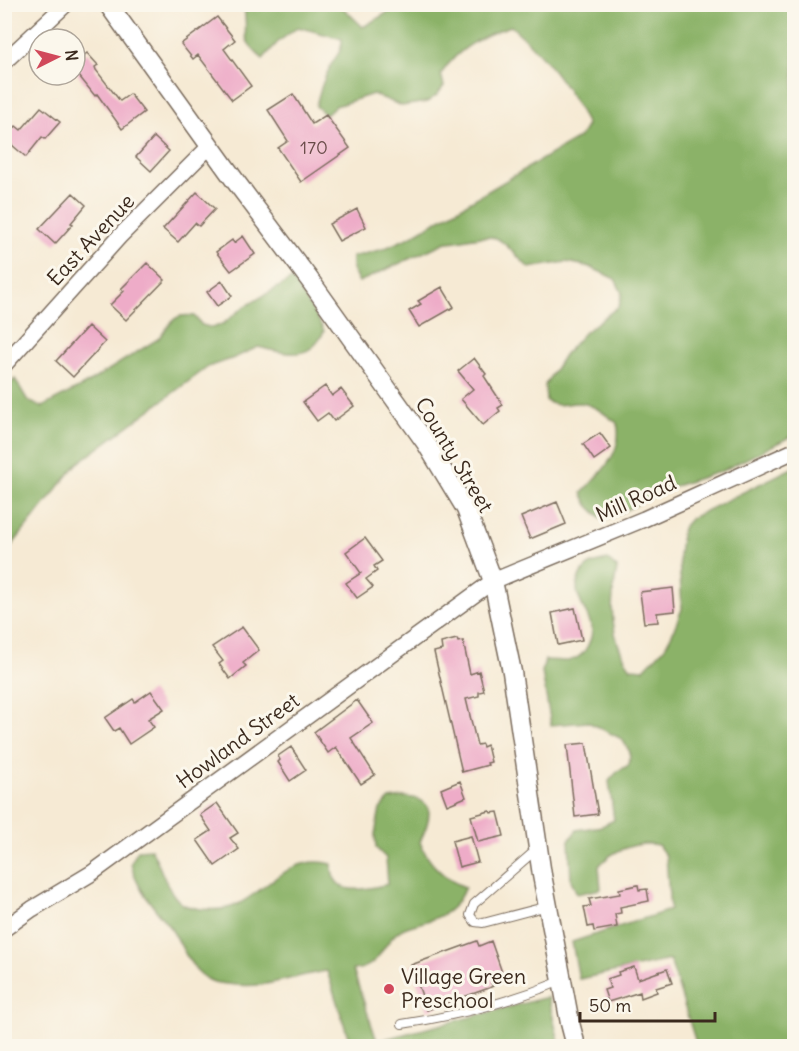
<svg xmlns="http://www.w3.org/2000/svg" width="799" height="1051" font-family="Delius,sans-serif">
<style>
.forest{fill:#8bb267;stroke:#636e42;stroke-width:1.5}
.building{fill:#eeacc8}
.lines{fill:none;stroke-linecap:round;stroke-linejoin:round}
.service-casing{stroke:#7c6d5e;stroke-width:10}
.minor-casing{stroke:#7c6d5e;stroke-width:18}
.tertiary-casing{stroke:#7c6d5e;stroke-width:21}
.service{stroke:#fff;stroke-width:8}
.minor{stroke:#fff;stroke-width:15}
.tertiary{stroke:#fff;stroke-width:18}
.poi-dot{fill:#d1495b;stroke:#fbf7ec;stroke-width:2}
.labels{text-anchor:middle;stroke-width:6;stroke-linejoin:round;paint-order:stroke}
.number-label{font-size:18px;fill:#684a48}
.street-label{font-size:21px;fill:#3b2a1e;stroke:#fbf7ec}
.poi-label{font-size:21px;fill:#3b2a1e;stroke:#fbf7ec;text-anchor:start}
</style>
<rect width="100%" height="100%" fill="#fbf7ec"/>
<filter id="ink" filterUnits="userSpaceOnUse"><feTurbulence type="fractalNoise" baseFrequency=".0167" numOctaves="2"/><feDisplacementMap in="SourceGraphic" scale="12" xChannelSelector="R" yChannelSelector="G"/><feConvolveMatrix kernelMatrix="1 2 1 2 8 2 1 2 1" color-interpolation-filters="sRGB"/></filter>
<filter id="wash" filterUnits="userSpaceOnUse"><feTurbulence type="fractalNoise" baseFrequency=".008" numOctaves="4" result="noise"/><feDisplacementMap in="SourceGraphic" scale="24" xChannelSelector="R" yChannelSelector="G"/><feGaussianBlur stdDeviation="1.35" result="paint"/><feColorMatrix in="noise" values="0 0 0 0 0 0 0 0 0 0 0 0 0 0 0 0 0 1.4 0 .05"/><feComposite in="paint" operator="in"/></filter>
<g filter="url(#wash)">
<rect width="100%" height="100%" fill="#f6ead4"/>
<path class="forest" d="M243 4 340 5 363 27 402 4 794 5V435L722 471 669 488 604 521 588 505 582 493C601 473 624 452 617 423 606 415 593 403 578 403 564 403 560 408 546 401L545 385 564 355 585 332 619 306 622 293 615 279 590 267 577 264 566 262 529 268C521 260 507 244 498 239 486 233 460 242 446 242L359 282 352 269V257L383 249 410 237 580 137 587 125C569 86 543 54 511 26 483 35 458 48 441 74L444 86 437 95 427 102 402 106 373 94 336 106 326 115 316 106C319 92 324 78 331 65 338 52 341 55 342 39L298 27 278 42 263 59C235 35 251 32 243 4Z
M292 279 318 319 324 331C310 363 285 353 258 347L234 358 208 367 77 464 5 554V389L15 379 28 401 42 407 86 384 158 339C172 325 170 313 194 316L202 325 213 328 224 323 244 307Z
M794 467V1046H697L670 960 579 979 572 942 670 910 666 856 658 845C637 841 612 850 599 866L601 889 577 894 571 880 569 840 577 830 602 826 614 820 609 781 618 771 629 765 630 752 622 739 588 722 551 725 542 672 545 660C553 660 561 661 568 661 574 660 581 656 584 652 588 646 592 638 592 630 590 611 568 595 581 574 587 564 596 562 608 560L617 568C616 578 613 587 613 596 610 620 616 649 631 668L644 669 665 647 672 634 682 609 679 556 682 528 691 518Z
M403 797C439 798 430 819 420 842 427 862 445 880 465 887 456 910 443 917 420 923 411 926 405 926 398 932 380 946 380 968 353 970L377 1041 548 997 560 1046H351L327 971C289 976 267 990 227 984 217 983 209 982 202 975 187 963 182 944 171 929 155 908 136 889 131 863L138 850 151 849C161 866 165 888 180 902 185 907 194 908 202 909 212 910 224 910 234 906 268 891 289 853 332 864 331 898 365 890 388 884L386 858 376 848 375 834 380 809 390 799Z"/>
<g id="blocks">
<path class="building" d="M217 17 235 40 224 49 251 86 232 100 198 55 193 59 181 44Z
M87 53 98 65 95 67 96 70 120 101 130 94 144 112 122 129 97 94 95 96 75 71V62Z
M293 94 312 124 326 115 350 148 301 182 278 148 288 141 268 110Z
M41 107 60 122 45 139 42 137 26 157 5 139 16 126 21 130Z
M154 137 169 151 151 171 136 157Z
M197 192 215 209 199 226 195 223 178 242 163 229Z
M73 193 86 205 71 223 73 224 55 244 39 229Z
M357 209 366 227 339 241 329 224Z
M243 236 255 254 231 271 216 252 232 240 234 243Z
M147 263 165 280 126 320 110 305 124 291 121 289Z
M222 281 232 296 217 306 207 292Z
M442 287 454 307 419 327 409 311 421 304 418 301Z
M88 326 105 342 73 377 56 361Z
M474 358 486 374 484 376 503 405 498 408 500 411 483 425 461 399 473 389 458 371Z
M325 386 332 396 341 389 354 406 334 421 328 413 317 421 303 402Z
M600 433 611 448 594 460 583 444Z
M557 502 566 524 530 539 521 517Z
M365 538 382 561 374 566 377 571 366 579 373 587 357 598 346 583 361 573 346 552Z
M673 588 675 611 657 613 658 622 644 623 640 592Z
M575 608 582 640 558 645 552 613Z
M242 627 259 650 243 663 246 666 230 679 219 664 223 661 212 647Z
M457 639 458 642 463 641 470 674 479 671 484 691 479 692V696L466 699 477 745 482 744 483 747 487 745 491 762 487 763 488 765 462 772 434 652 442 650 441 643Z
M151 691 164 709 148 719 154 727 129 744 119 728 114 731 105 718 133 699 135 702Z
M357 700 373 723 351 738 375 775 361 784 336 747 328 753 314 732Z
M586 743 598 814 575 817 567 745Z
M291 747 306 770 290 781 278 762 280 760 278 756Z
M460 781 466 797 447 805 441 789Z
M217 803 238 833 230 838 239 849 215 866 197 840 211 831 200 815Z
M490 811 491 813 498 812 504 836 478 842 471 816Z
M471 836 478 862 459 867 452 841Z
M638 885 639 890 647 889 649 901 620 907 621 913 615 914 617 927 594 931 593 926 588 927 584 907 591 906 589 899 620 894 619 889Z
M477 941 479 946 491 941 504 978 491 983 493 986 489 988 427 1010 411 965Z
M634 967 638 979 667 969 672 983 656 988 657 992 641 998 640 992 608 1002 604 990 610 988 607 979 619 975 618 972Z"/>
</g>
</g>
<g filter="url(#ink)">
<use href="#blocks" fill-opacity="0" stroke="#7c6d5e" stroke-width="1.5"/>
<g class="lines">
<defs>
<path id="service" d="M537 849 474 904 470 915 475 922 483 923 548 906
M402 1024C456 1016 510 1002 561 981"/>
<path id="minor" d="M4 62 66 4
M4 365 119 237 210 146
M4 929 32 909 92 873 493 581 644 519 794 451"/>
<path id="tertiary" d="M108 4 236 182 309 279 426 443 466 509 493 581 512 672 542 875 570 1023 576 1046"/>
</defs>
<use href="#service" class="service-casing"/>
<use href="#minor" class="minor-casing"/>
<use href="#tertiary" class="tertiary-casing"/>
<use href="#service" class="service"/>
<use href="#minor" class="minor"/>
<use href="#tertiary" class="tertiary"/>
</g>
</g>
<circle class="poi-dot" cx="389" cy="989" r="6"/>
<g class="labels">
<g class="number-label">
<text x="314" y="154">170</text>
</g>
<g class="street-label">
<text transform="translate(91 240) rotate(-47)" y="7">East Avenue</text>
<text transform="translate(454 455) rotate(59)" y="7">County Street</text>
<text transform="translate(636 499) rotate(-24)" y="7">Mill Road</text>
<text transform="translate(238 741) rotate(-36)" y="7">Howland Street</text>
</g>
<g class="poi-label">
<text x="401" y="984">Village Green<tspan x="401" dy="24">Preschool</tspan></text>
</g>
</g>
<rect width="799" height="1051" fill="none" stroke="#fbf7ec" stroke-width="24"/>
<g transform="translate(57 57) rotate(84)"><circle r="28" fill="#fbf7ec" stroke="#aea59a" stroke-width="1.5"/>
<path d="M0-4.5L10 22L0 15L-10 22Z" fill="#d1495b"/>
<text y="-9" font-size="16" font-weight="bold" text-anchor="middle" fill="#3b2a1e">N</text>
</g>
<path d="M580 1012v9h135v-9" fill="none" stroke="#3b2a1e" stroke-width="3"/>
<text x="589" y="1012" font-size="18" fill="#3b2a1e" stroke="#fbf7ec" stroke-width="4.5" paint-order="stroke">50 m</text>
</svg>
